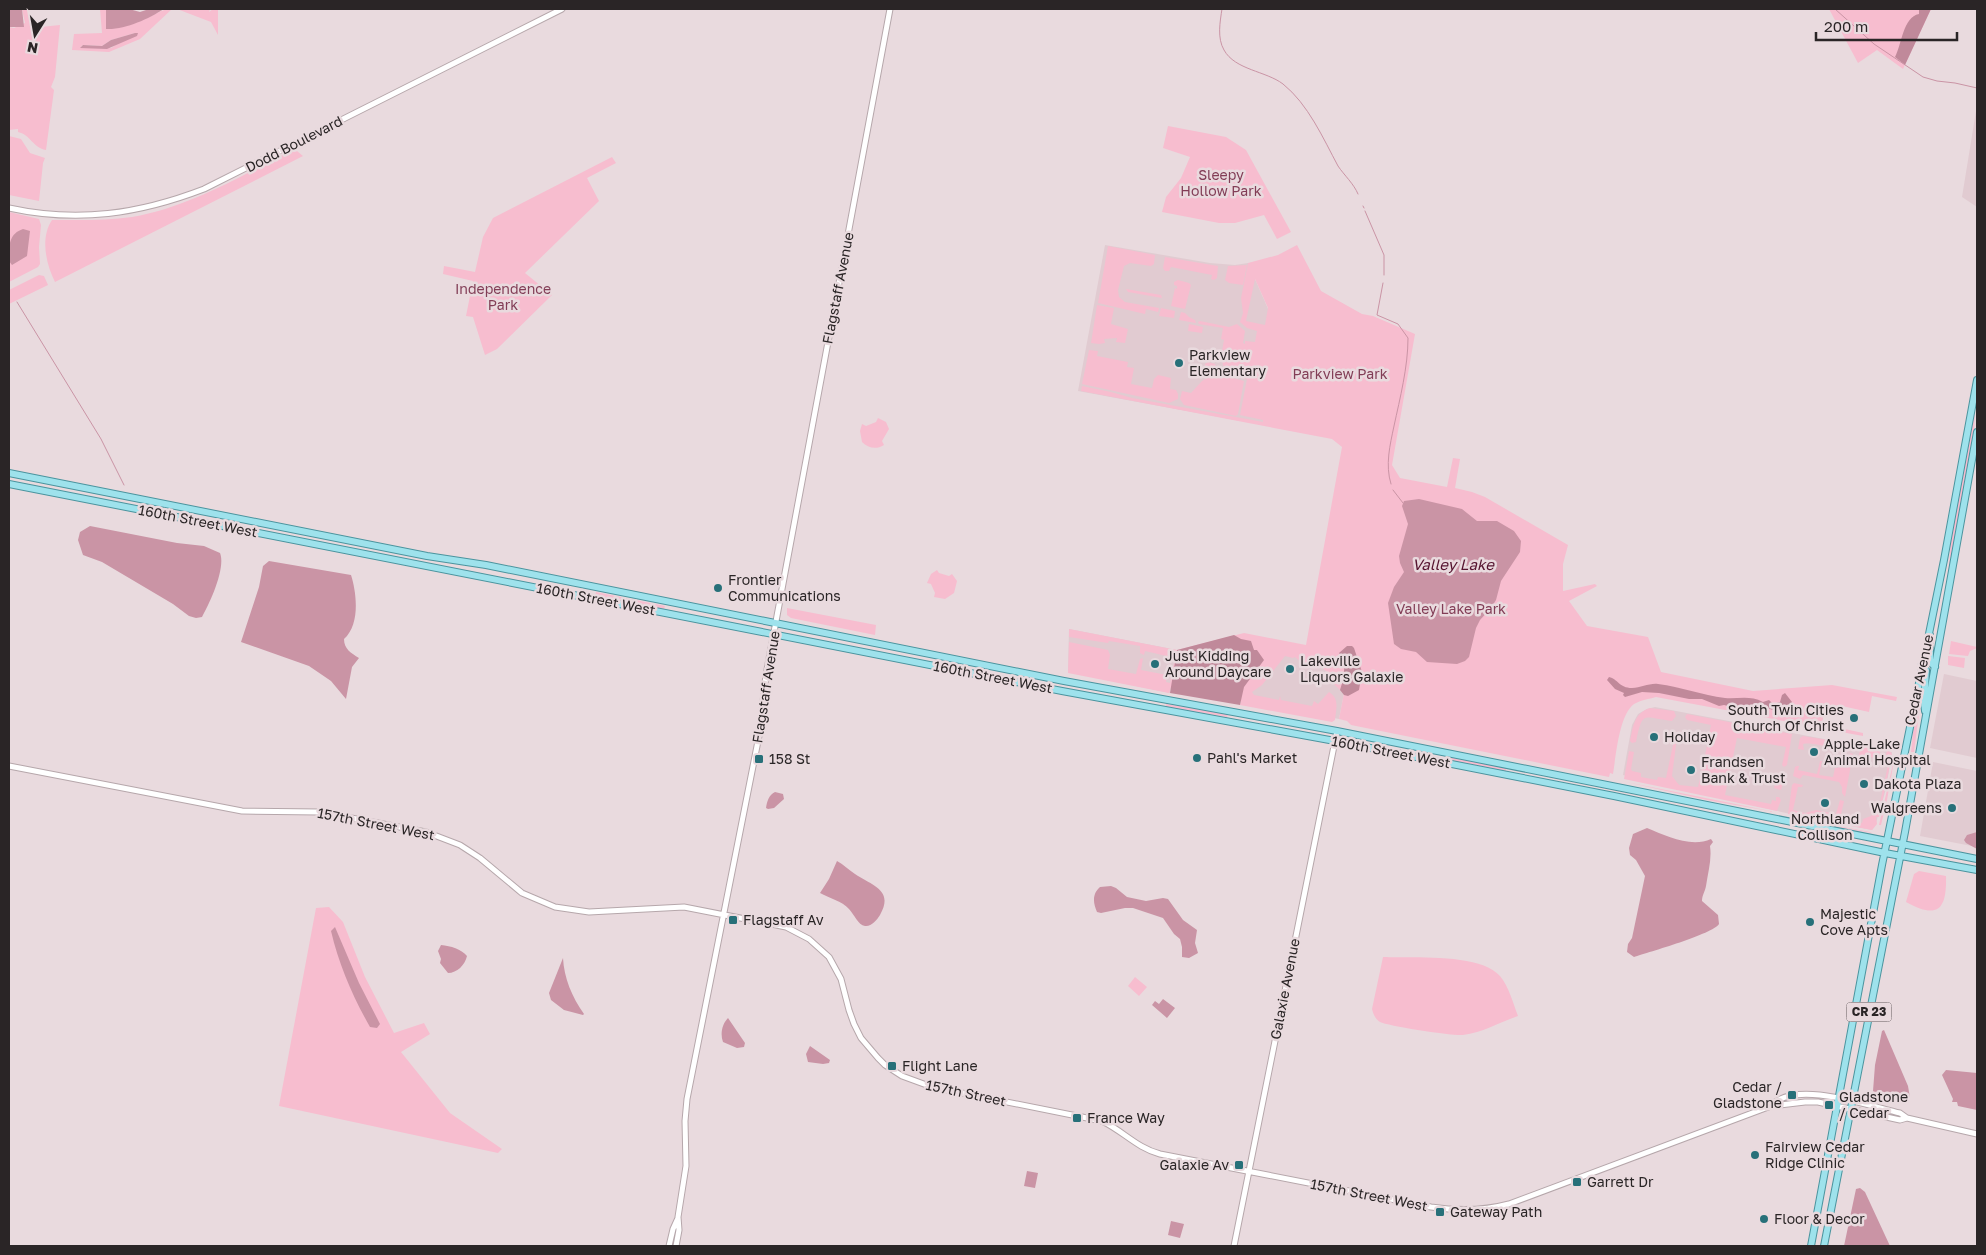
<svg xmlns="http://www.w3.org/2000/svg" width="1986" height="1255" font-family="'Golos Text',sans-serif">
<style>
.built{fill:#e1cbd1}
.green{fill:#f7bdcf;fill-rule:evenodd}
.forest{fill:#c0899a}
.water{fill:#ca94a5}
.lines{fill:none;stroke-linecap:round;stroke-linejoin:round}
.stream{stroke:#ca94a5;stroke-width:1}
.minor-casing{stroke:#b6a7ab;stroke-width:7}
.major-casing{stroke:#4b949e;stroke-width:8}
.minor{stroke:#fff;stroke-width:5}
.major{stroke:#9ee2ec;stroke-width:6}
.poi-dot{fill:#277079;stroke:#e9dade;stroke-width:2}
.labels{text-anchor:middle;stroke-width:5;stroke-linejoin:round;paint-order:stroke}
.shield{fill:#e9dade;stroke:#635b5d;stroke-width:1}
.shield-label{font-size:12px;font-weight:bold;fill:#2a2526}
.street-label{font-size:14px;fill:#2a2526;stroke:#e9dade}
.park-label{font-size:14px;fill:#823d56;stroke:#e9dade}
.poi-label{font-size:14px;fill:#2a2526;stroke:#e9dade;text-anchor:start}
.water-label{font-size:15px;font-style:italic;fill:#55132f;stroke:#e9dade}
</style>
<rect width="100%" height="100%" fill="#e9dade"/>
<path class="built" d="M1977 105V207L1962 197Z
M1105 245 1210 263 1235 265 1248 263 1279 334 1263 425 1078 391Z
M1069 629 1177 650 1170 693 1068 672Z
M1284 648 1350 662 1339 719 1241 700Z
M1944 674 1977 681V758L1930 748Z
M1655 707 1892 752 1886 789 1875 826 1872 830 1786 813 1623 775 1632 725 1638 714 1647 709Z
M1933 762 1977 771V847L1920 836Z"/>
<path class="green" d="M22 9H29L31 28 60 25 55 77 51 87 54 90 46 150C33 148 31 135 18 132V129L9 130V27L14 28 25 23Z
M100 9H106V28C120 28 133 24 146 18 156 14 162 9 172 9L140 39 109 52 72 50 74 34 102 33ZM135 33 111 48 81 47 83 45 102 46 111 40Z
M177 9H210L209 12 213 9H218V35L211 22Z
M1829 9H1931L1903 69 1877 50 1858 63Z
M1168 126 1226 137 1246 150 1291 232 1277 239 1264 215 1235 223H1219L1162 212 1166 197 1181 178 1190 157 1163 148Z
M9 136 21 139 30 153 45 158 43 163 39 201 9 195Z
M290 151H297L303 156 55 282C46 264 40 238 52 220 78 220 105 221 132 217 189 207 239 177 290 151Z
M612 157 616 163 587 178 599 201 525 273 552 295 497 349 485 355 473 317 466 316 473 281 443 274 444 266 475 272 483 237 493 218Z
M9 212 39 219 41 225 39 247 40 264 38 267 9 282Z
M1297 245 1321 291 1362 314 1373 316 1415 334 1392 465 1400 478 1447 487 1453 458 1460 459 1455 488 1472 492 1485 497 1568 545 1563 564V591L1595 584 1597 586 1569 601 1587 626 1648 637 1661 672 1753 691 1832 685 1897 697 1896 701 1872 696 1869 712 1842 706 1835 708 1826 705 1822 723 1826 726V729L1656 697C1649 699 1641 700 1634 704 1619 715 1616 756 1613 774L1610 773 1609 777 1351 725 1347 721 1339 719 1350 662 1345 661 1344 680 1340 690 1330 680 1332 676 1320 666 1316 669 1311 664 1308 668 1295 657 1293 658 1285 656 1262 685 1252 692 1254 695 1279 700 1280 696 1281 700 1312 706 1314 701 1318 704 1329 692C1340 699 1336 708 1335 720L1332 722 1240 705 1241 701 1171 687 1169 693 1068 673 1069 642 1108 650 1110 655 1108 669 1136 674 1140 659 1143 658 1141 670 1167 675 1166 682 1170 683 1175 658 1145 651 1144 655 1140 653V646L1109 641 1108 643 1069 637V629L1177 650 1244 633 1306 645 1342 447 1332 439 1081 391 1082 386 1111 392 1132 398 1263 422V420L1240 415 1247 379C1221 373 1219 365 1224 340L1221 339 1223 328 1199 324 1198 322 1200 321 1229 327 1237 324 1245 331 1243 343 1245 344V341L1255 342 1257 331 1247 328 1240 322 1243 313 1241 298 1248 263 1278 255ZM1255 279 1268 308 1265 325 1246 321Z
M1108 246 1155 255 1154 264 1151 266 1130 263 1124 266 1118 290 1119 297 1125 302 1159 308 1158 312 1146 309 1145 314 1098 303Z
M1165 257 1218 266 1217 278 1214 280 1211 279 1212 275 1171 267 1169 271H1165L1163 268Z
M1247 265 1243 285 1229 283 1225 280 1228 266Z
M39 275 44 276 48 285 9 304V290Z
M1178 280 1189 283 1191 285 1185 309 1171 306 1175 288 1177 289V286L1174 285V282Z
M1126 289 1161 295 1162 298 1128 292Z
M1097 305 1114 308 1111 324 1128 329 1125 343 1116 342 1117 338 1104 339 1105 343 1099 344 1091 343Z
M1161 308 1175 311 1174 318 1159 316Z
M1181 312 1185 313 1189 317 1195 320 1196 323 1179 320Z
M1189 324 1203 327 1202 333 1188 331Z
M1089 350 1098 351 1097 356 1128 362 1127 367 1134 368 1131 384 1152 388 1154 379 1158 375 1171 378 1170 389 1176 390 1178 394V399L1169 403 1082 384Z
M1208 362 1215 364 1218 370 1204 377 1205 364Z
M1221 370 1230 377 1244 381 1238 414 1236 416 1184 405 1180 399 1182 391 1191 393 1202 381Z
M1975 409 1974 433 1948 574 1951 541Z
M878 418 886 422 889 429 882 441 884 445C876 450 868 448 862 442L860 431 862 424 866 426 876 422Z
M937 570 939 573 949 576 952 574 957 581 954 593 945 599 934 597 935 593 931 584 927 583 931 574Z
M596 592 665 606 664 609 595 596Z
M787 608 876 625 875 635 791 618 787 615Z
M1951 641 1977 647V648L1970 651 1968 656 1949 654Z
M1948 656 1965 658 1964 668 1948 665Z
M1921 691H1922L1914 752H1911L1914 724Z
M1166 704 1228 714 1227 717 1166 707Z
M1650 708 1674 711 1676 716 1672 721C1643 718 1643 709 1636 742L1632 743 1630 741C1633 727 1634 713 1650 708Z
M1687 714 1792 734 1787 765 1784 767 1782 765 1786 747 1737 738 1725 795 1771 804 1772 800 1776 801V797H1779L1781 800 1777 811 1624 779 1629 751 1634 752 1631 769 1632 771 1641 773V777L1657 780 1658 777 1666 778 1674 740 1677 737 1672 776 1679 785 1698 787 1709 737 1702 736V734H1709L1711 725 1687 720 1685 717Z
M1831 726 1863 733V736L1830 730Z
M1803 736 1828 740 1830 746C1823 747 1811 742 1803 744L1804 750 1798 749 1800 738Z
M1861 746 1880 751 1878 764 1875 763V758L1861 755 1860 760 1863 761 1862 764 1857 763Z
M1887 751 1891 752 1892 755 1879 817H1876L1877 824 1872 830 1788 814 1792 785 1794 783 1803 785 1802 787H1798L1793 810 1805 813 1816 810 1836 814 1840 800 1844 801 1839 823H1843L1844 819 1846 817H1850L1849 821 1862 823 1863 819 1871 816 1874 812H1878L1888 765 1883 764Z
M1850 753 1853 754 1845 797 1842 793V787L1839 782 1803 775 1800 779 1793 776 1795 767 1797 766H1799L1798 770 1817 774 1820 761H1822L1819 775 1833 777 1835 768H1838V766L1847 768Z
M1895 755 1887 800 1881 825H1879Z
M1446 756 1506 768V772L1446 760Z
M1778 773H1784L1785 776 1781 790 1774 788Z
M1626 782 1775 812 1707 800Z
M1789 817 1870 832 1872 833 1795 819Z
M1919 871 1946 876C1947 911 1937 919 1906 902L1914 874Z
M329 907 343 922 365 977 394 1033 424 1023 430 1034 401 1052 450 1113 502 1149 498 1153 279 1106 316 908Z
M1383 957C1412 958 1481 953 1500 976 1509 987 1513 1003 1518 1016 1500 1022 1482 1033 1463 1035 1452 1036 1388 1026 1380 1022 1375 1019 1373 1013 1372 1009Z
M1135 977 1147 987 1139 996 1128 986Z"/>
<path class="forest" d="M1919 9H1931L1905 65 1895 57C1902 44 1903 17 1919 14Z
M1234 635 1241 639 1251 641 1254 650H1257L1264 660 1244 687 1240 705 1170 693 1177 650Z
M1347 646H1352L1354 648 1362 672 1359 690 1348 696 1344 695 1340 690 1343 680 1345 661 1339 653Z
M1609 677C1618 679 1619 688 1632 688 1641 688 1649 683 1658 684 1681 687 1702 695 1725 698 1739 699 1750 695 1763 702L1769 700 1773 704 1780 702 1782 695 1785 693 1792 702 1789 709 1776 711 1767 708 1764 710 1735 708 1724 705 1719 706 1702 699H1689L1659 693 1642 692 1625 697 1623 695 1624 693 1615 689 1607 680Z"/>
<path class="water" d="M9 9H22L24 27H9Z
M106 9H129L140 12 149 9H164C148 19 125 30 106 29Z
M135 33H138L137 36 107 49 80 48 83 45 102 46 111 40Z
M23 229 30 231 27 256 12 265 9 261C9 247 8 234 23 229Z
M1419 499 1462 509 1477 521H1497L1514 531 1521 541 1520 552 1501 581 1496 600 1491 608 1480 620 1476 628 1469 657 1465 661 1457 664 1427 662 1416 652 1401 649 1394 644 1388 603 1394 587 1404 572 1400 563 1399 556 1408 524 1402 506 1404 501Z
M90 526 177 543 204 546 220 553C226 568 210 603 202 617L196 618 189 616 173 604 102 562 83 555 78 540 80 532Z
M269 561 351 575C357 594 360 625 344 639 344 649 351 653 359 658L352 667 346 699 331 681 309 666 241 642 259 587 263 566Z
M775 792 783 794 784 799 774 808 768 809 766 808C767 801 769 795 775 792Z
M1647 828C1666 836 1691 848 1711 839L1713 842 1710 846C1712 859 1708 872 1706 886 1705 892 1702 895 1702 901L1718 915 1719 924C1713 934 1649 952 1634 957L1627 952 1628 944 1632 938 1645 876 1636 860 1630 855 1629 848 1633 834Z
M1977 832V849L1966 843 1964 840 1967 835Z
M837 861C843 864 849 870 855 874 873 886 894 890 880 915 877 920 871 927 865 926 858 925 854 914 849 909 842 901 829 898 820 893L829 879Z
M1111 886 1116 888 1127 897 1146 901 1163 898 1168 899 1183 920 1197 930 1195 943 1198 953 1189 958 1182 957V947L1180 939 1174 934 1163 918 1133 908H1125L1101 913 1097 912C1093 903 1092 894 1100 887Z
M335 927 359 983 380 1024 377 1028 370 1027C353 997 339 965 331 931Z
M441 945C451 946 461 949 467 956 465 965 457 973 448 973L440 963 441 959 438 951Z
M563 958C564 978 572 997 584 1014L583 1015 564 1010 551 1000 549 993Z
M1163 999 1175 1008 1167 1018 1152 1005 1155 1001 1159 1004Z
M728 1018 745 1043 744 1047 737 1048 723 1042C720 1034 722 1024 728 1018Z
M1884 1030 1908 1086 1910 1098C1895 1097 1884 1104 1873 1091L1875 1065 1882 1031Z
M810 1046 830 1060 829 1063 823 1064 808 1062 806 1054Z
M1946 1070 1977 1073V1110L1958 1106 1957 1102H1952L1953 1099 1942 1075Z
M1027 1171 1038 1173 1035 1188 1024 1186Z
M1860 1188 1865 1192 1890 1246H1844L1856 1189Z
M1171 1221 1184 1224 1180 1238 1168 1235Z"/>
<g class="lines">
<path class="stream" d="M1222 9C1220 22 1217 38 1224 50 1235 70 1266 71 1283 84 1308 104 1323 138 1338 166 1344 175 1354 184 1358 194
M1835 9 1874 44 1923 77 1937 81 1955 83 1977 88
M1363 206 1364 208
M1365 211 1384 255V275
M1383 283 1377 315 1398 324 1408 338C1408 367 1400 398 1394 426 1390 445 1385 465 1391 484
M17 302 101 439 124 485
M1393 490 1403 503"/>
<defs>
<path id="minor" d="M9 208C78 223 139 214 204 189L562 9
M9 766 242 811 319 812 426 832 460 845 480 858 522 893 555 907 589 912 684 907 786 927 809 939 829 957 841 979 849 1010 854 1024 861 1038 878 1058 885 1065 902 1076 932 1087 1102 1121C1123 1131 1137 1148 1160 1154L1431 1207C1458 1211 1483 1211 1509 1204L1771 1106 1805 1102H1818L1900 1120 1907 1118 1977 1134
M1771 1106C1794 1079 1869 1106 1900 1113L1907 1118
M669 1246 673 1229 678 1218
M676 1246 679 1230 678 1217 686 1166 685 1121 687 1099 759 736 766 675 890 9
M1234 1246 1337 731"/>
<path id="major" d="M9 473 427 556 486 565 1064 681 1337 731 1977 859
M9 484 1062 691 1335 741 1614 796 1885 853 1977 870
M1930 635V662L1935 667
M1922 664 1926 670 1924 702 1925 711
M1811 1246 1882 865 1944 560 1977 380
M1824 1246 1905 832 1977 432"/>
</defs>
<use href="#minor" class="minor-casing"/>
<use href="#major" class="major-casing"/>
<use href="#minor" class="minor"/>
<use href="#major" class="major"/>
</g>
<g class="poi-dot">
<circle cx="1179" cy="363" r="5"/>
<circle cx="718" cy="588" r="5"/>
<circle cx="1155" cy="664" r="5"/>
<circle cx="1290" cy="669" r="5"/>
<circle cx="1854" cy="718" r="5"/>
<circle cx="1654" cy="737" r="5"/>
<circle cx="1814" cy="752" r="5"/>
<circle cx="1197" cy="758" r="5"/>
<rect x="754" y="754" width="10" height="10" rx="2.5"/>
<circle cx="1691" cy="770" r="5"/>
<circle cx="1864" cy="784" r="5"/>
<circle cx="1825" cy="803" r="5"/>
<circle cx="1952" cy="808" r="5"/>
<rect x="728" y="915" width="10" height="10" rx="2.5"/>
<circle cx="1810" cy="922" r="5"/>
<rect x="887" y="1061" width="10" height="10" rx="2.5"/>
<rect x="1787" y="1090" width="10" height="10" rx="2.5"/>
<rect x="1824" y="1100" width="10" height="10" rx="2.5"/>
<rect x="1072" y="1113" width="10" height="10" rx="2.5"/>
<circle cx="1755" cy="1155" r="5"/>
<rect x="1234" y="1160" width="10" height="10" rx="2.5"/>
<rect x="1572" y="1177" width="10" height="10" rx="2.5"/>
<rect x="1435" y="1207" width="10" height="10" rx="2.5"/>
<circle cx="1764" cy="1219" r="5"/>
</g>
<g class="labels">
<rect class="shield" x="1846.5" y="1002.5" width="45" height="19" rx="4"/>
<g class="shield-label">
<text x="1869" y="1016">CR 23</text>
</g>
<g class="street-label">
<text transform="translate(294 144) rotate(-27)" y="5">Dodd Boulevard</text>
<text transform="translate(838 288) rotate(-79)" y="5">Flagstaff Avenue</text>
<text transform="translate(198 521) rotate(11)" y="5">160th Street West</text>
<text transform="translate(596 599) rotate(11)" y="5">160th Street West</text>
<text transform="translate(993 677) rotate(11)" y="5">160th Street West</text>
<text transform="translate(1919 680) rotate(-78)" y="5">Cedar Avenue</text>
<text transform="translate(766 687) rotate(-81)" y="5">Flagstaff Avenue</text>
<text transform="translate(1391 752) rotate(11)" y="5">160th Street West</text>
<text transform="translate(376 824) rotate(11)" y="5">157th Street West</text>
<text transform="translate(1285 989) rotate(-79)" y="5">Galaxie Avenue</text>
<text transform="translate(966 1093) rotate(12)" y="5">157th Street</text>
<text transform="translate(1369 1195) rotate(11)" y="5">157th Street West</text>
</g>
<g class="park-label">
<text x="1221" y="180">Sleepy<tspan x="1221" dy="16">Hollow Park</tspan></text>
<text x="503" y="294">Independence<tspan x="503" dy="16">Park</tspan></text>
<text x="1340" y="379">Parkview Park</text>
<text x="1451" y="614">Valley Lake Park</text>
</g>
<g class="poi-label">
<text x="1189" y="360">Parkview<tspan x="1189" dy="16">Elementary</tspan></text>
<text x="728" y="585">Frontier<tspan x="728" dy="16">Communications</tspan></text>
<text x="1165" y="661">Just Kidding<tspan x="1165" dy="16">Around Daycare</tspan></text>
<text x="1300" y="666">Lakeville<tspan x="1300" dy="16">Liquors Galaxie</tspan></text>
<text x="1844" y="715" text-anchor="end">South Twin Cities<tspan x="1844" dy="16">Church Of Christ</tspan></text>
<text x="1664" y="742">Holiday</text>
<text x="1824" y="749">Apple-Lake<tspan x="1824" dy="16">Animal Hospital</tspan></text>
<text x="1207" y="763">Pahl's Market</text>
<text x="769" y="764">158 St</text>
<text x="1701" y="767">Frandsen<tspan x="1701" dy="16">Bank &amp; Trust</tspan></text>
<text x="1874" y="789">Dakota Plaza</text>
<text x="1942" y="813" text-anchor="end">Walgreens</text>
<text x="1825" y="824" text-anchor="middle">Northland<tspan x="1825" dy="16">Collison</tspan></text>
<text x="1820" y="919">Majestic<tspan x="1820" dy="16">Cove Apts</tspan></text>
<text x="743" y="925">Flagstaff Av</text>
<text x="902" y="1071">Flight Lane</text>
<text x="1782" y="1092" text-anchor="end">Cedar /<tspan x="1782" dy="16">Gladstone</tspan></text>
<text x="1839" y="1102">Gladstone<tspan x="1839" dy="16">/ Cedar</tspan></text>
<text x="1087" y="1123">France Way</text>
<text x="1765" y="1152">Fairview Cedar<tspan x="1765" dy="16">Ridge Clinic</tspan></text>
<text x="1229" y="1170" text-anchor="end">Galaxie Av</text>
<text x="1587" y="1187">Garrett Dr</text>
<text x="1450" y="1217">Gateway Path</text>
<text x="1774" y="1224">Floor &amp; Decor</text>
</g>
<g class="water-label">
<text x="1453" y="570">Valley Lake</text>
</g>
</g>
<rect width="1986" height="1255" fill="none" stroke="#2a2526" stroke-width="20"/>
<g transform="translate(35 35) rotate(191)" stroke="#e9dade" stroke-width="4" paint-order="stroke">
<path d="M0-4L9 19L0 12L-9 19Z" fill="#2a2526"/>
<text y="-8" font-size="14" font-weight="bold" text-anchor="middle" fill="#2a2526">N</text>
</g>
<path d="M1816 32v8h141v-8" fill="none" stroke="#2a2526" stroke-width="2.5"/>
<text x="1824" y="32" font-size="15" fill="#2a2526" stroke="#e9dade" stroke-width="4" paint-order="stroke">200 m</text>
</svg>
